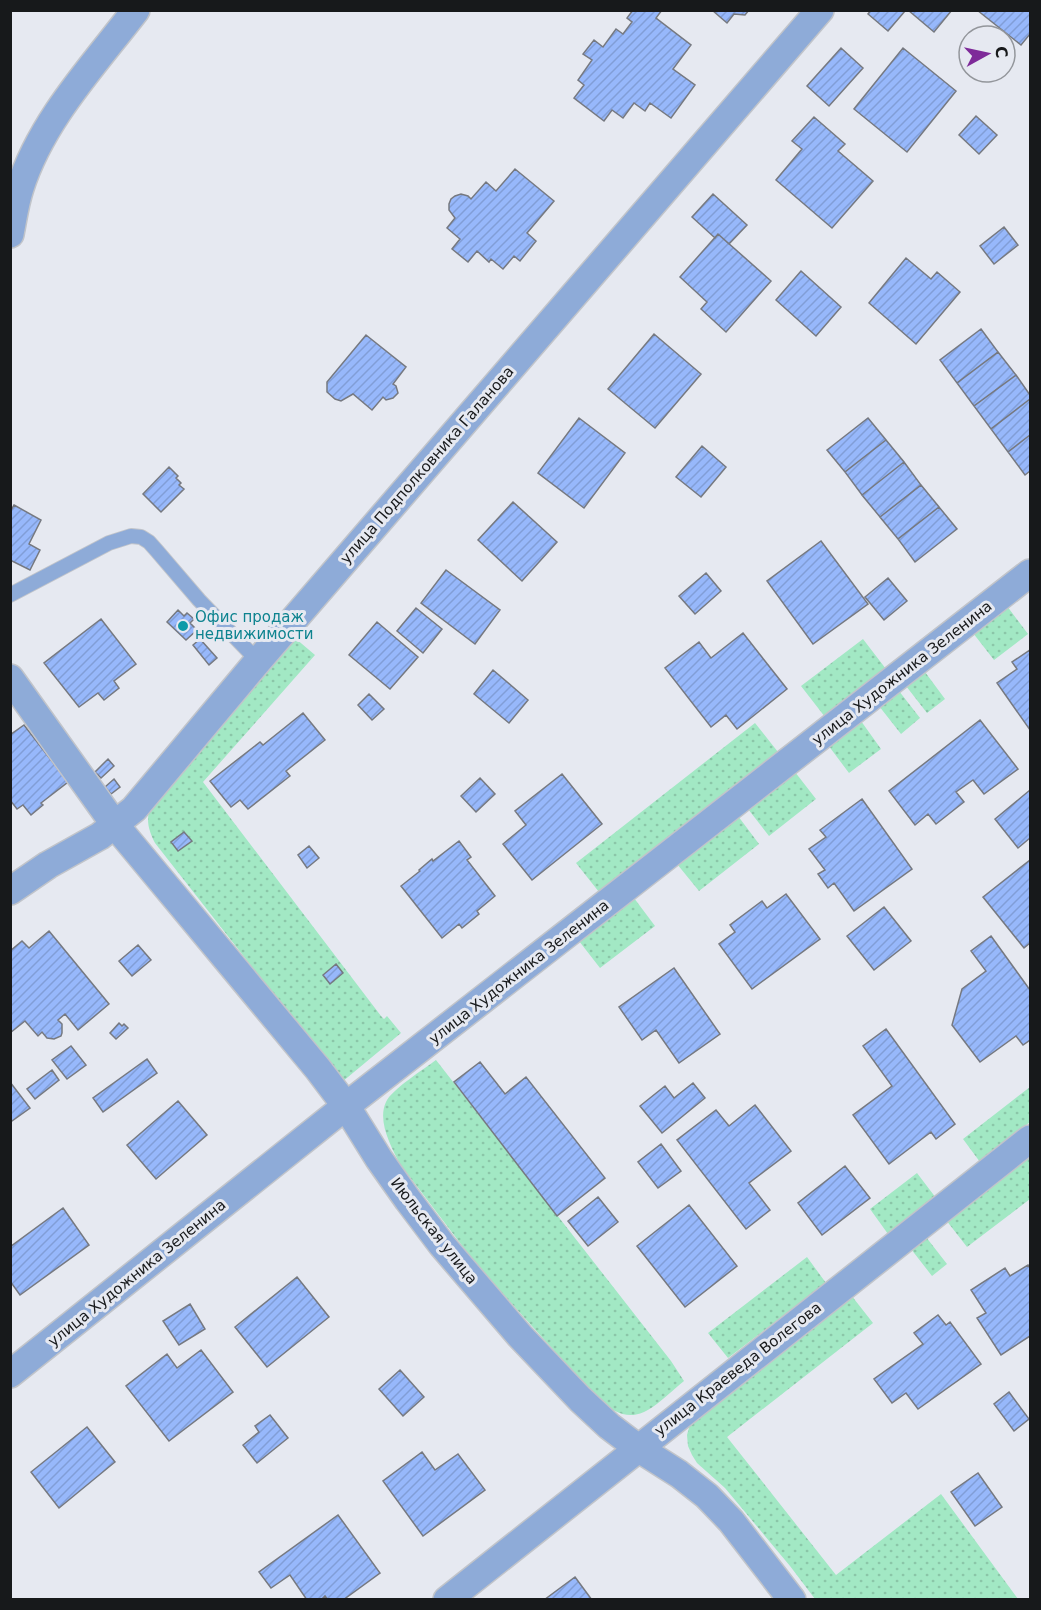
<svg xmlns="http://www.w3.org/2000/svg" width="1041" height="1610" font-family="'DejaVu Sans',sans-serif">
<style>
.grass{fill:url(#grass-dots)}
.building{fill:url(#building-hatch);stroke:#767980;stroke-width:1.5}
.lines{fill:none;stroke-linecap:round;stroke-linejoin:round}
.lane-casing{stroke:#c1c4ca;stroke-width:16}
.street-casing{stroke:#c1c4ca;stroke-width:30}
.lane{stroke:#8eabd8;stroke-width:14}
.street{stroke:#8eabd8;stroke-width:27}
.culture-dot{fill:#0f9aa8;stroke:#e6e9f1;stroke-width:2}
.labels{text-anchor:middle;stroke-width:6;stroke-linejoin:round;paint-order:stroke}
.street-label{font-size:15px;fill:#17191b;stroke:#e6e9f1}
.culture-label{font-size:15px;fill:#0d838f;stroke:#e6e9f1;text-anchor:start}
</style>
<defs>
<pattern id="grass-dots" width="8" height="8" patternUnits="userSpaceOnUse" patternTransform="scale(1.5)"><rect width="8" height="8" fill="#a2e8c4"/><path d="M2 2h.1M6 6h.1" fill="none" stroke="#8bc6a8" stroke-width="1.8" stroke-linecap="round"/></pattern>
<pattern id="building-hatch" width="6" height="6" patternUnits="userSpaceOnUse" patternTransform="scale(1.5)"><rect width="6" height="6" fill="#97b8fb"/><path d="M-1 1l2-2M0 6l6-6M5 7l2-2" fill="none" stroke="#819ed7"/></pattern>
</defs>
<rect width="100%" height="100%" fill="#e6e9f1"/>
<path class="grass" d="M1007 606 1028 634 994 660 973 633Z
M295 638 315 655 203 782 381 1016 384 1019 387 1016 401 1033 342 1082 155 843C148 829 145 818 152 804Z
M863 639 886 669 825 717 801 686Z
M925 672 945 699 927 713 906 686Z
M899 691 920 718 901 734 879 706Z
M861 721 881 749 849 773 828 745Z
M755 723 778 752 599 892 576 863Z
M795 772 816 799 769 836 748 809Z
M738 816 759 844 699 891 677 864Z
M634 898 655 926 600 968 579 941Z
M436 1060 671 1361 684 1381C650 1409 634 1434 594 1395L476 1264 400 1164C391 1147 377 1121 386 1102 391 1090 424 1069 436 1060Z
M1030 1087V1122L980 1162 963 1139Z
M1030 1155V1199L967 1247 946 1220Z
M917 1173 936 1198 888 1234 870 1209Z
M926 1237 947 1264 932 1276 911 1249Z
M807 1257 826 1283 728 1358 708 1333Z
M851 1295 873 1323 727 1437 836 1575 941 1494 1018 1599H815L790 1566 725 1488 697 1463 692 1455 688 1446 687 1435 690 1424Z"/>
<path class="building" d="M633 10H662L656 18 691 45 673 69 695 85 671 118 650 103 645 111 634 103 623 118 612 110 604 121 574 98 584 85 578 80 592 60 583 54 594 40 603 47 616 29 623 34 632 22 627 18Z
M712 10H749L745 15 734 14 727 23Z
M871 10H904L905 11 888 31 868 14Z
M908 10H952L934 32Z
M977 10H1030V34L1021 45Z
M841 48 863 68 829 106 807 86Z
M903 48 956 91 907 152 854 109Z
M976 116 997 135 979 154 959 135Z
M814 117 845 144 838 151 873 181 832 228 776 180 802 149 792 141Z
M515 169 554 201 527 233 536 241 520 261 514 256 503 269 491 259 489 262 477 251 468 262 452 249 460 239 447 228 455 218 449 210V204L451 199 455 196 461 194 468 196 471 199 486 182 496 191Z
M713 194 747 225 729 244 718 234 715 238 692 217Z
M1004 227 1018 245 994 264 980 246Z
M718 234 771 281 726 332 701 309 707 302 680 277Z
M906 258 931 279 937 272 960 292 916 344 869 303Z
M801 271 841 307 816 336 776 300Z
M981 329 998 352 957 383 940 360Z
M654 334 701 374 655 428 608 389Z
M366 335 406 367 393 384 396 386 398 393 393 398 386 400 383 397 372 410 353 394 341 401 335 399 327 392V382Z
M998 352 1016 375 974 406 957 383Z
M1016 375 1030 395V399L991 429 974 406Z
M1030 399V435L1008 452 991 429Z
M579 418 625 453 584 508 538 473Z
M868 418 886 440 845 472 827 450Z
M1030 435V471L1025 475 1008 452Z
M886 440 904 462 862 495 845 472Z
M702 446 726 467 701 497 676 477Z
M904 462 921 485 880 517 862 495Z
M169 467 178 476 176 478 181 483 179 485 184 489 161 512 143 494Z
M921 485 939 507 898 539 880 517Z
M513 502 557 542 522 581 478 540Z
M14 505 41 520 29 544 40 550 30 570 10 560V512Z
M939 507 957 529 915 562 898 539Z
M821 541 868 604 813 644 767 581Z
M446 570 500 610 475 644 421 603Z
M706 573 721 591 695 614 679 596Z
M888 578 907 601 884 620 865 597Z
M416 608 442 629 423 653 397 631Z
M178 610 184 616 187 613 194 619 190 623 197 630 186 640 167 622Z
M101 619 136 664 114 681 119 688 104 700 98 693 79 707 44 663Z
M377 622 418 657 390 689 349 655Z
M743 633 787 689 737 729 726 715 711 727 665 668 699 642 711 658Z
M200 639 217 658 209 665 193 645Z
M1030 650V730L997 683 1017 669 1012 662Z
M493 670 528 700 509 723 474 694Z
M369 694 384 709 372 720 358 705Z
M303 713 325 740 286 771 290 776 248 809 240 800 231 807 210 781 260 742 263 745Z
M980 720 1018 769 984 794 973 780 956 792 964 802 936 824 928 814 915 825 889 791Z
M24 725 68 782 41 803 43 805 31 815 23 805 17 809 10 800V735Z
M108 759 114 766 101 778 95 772Z
M562 774 602 824 532 880 503 844 526 825 515 811Z
M480 778 495 794 476 812 461 796Z
M114 779 120 787 111 794 105 787Z
M1030 790V838L1018 848 995 819Z
M862 799 912 869 854 911 834 883 828 888 818 874 825 870 809 849 826 837 820 830Z
M184 832 192 841 178 851 171 842Z
M459 841 471 857 467 860 495 896 477 911 479 914 462 928 459 924 442 938 401 886 420 871 419 870 432 859 433 861Z
M309 846 319 858 307 868 298 855Z
M1030 860V943L1024 948 983 897Z
M786 894 820 939 752 989 719 944 735 932 730 925 762 901 767 908Z
M884 907 911 941 874 970 847 936Z
M49 931 109 1004 78 1030 65 1014 58 1020 62 1024V1033L61 1036 54 1039 47 1038 42 1032 38 1036 25 1021 10 1033V951L22 941 29 948Z
M991 936 1030 990V1040L1023 1045 1016 1036 980 1062 952 1025 962 989 986 971 971 951Z
M138 945 151 960 132 976 119 961Z
M336 964 343 973 330 984 323 975Z
M674 968 720 1034 679 1063 656 1030 642 1040 619 1007Z
M119 1023 122 1026 124 1024 128 1028 116 1039 110 1033Z
M886 1029 955 1124 936 1139 931 1132 889 1164 853 1115 892 1086 863 1046Z
M71 1046 86 1065 67 1079 52 1060Z
M147 1059 157 1073 103 1112 93 1098Z
M480 1062 505 1094 526 1077 605 1178 557 1216 454 1082Z
M52 1070 59 1080 35 1099 27 1089Z
M10 1082 30 1108 12 1121 10 1118Z
M693 1083 705 1098 662 1133 640 1106 665 1086 674 1098Z
M178 1101 207 1135 156 1179 127 1145Z
M755 1105 791 1151 749 1183 770 1210 746 1229 677 1140 716 1110 729 1126Z
M661 1144 681 1171 658 1188 638 1162Z
M845 1166 870 1198 822 1235 798 1203Z
M598 1197 618 1222 588 1246 568 1221Z
M689 1205 737 1266 685 1307 637 1246Z
M63 1208 89 1245 20 1295 10 1281V1247Z
M1028 1265 1030 1268V1336L1001 1355 977 1318 986 1313 971 1290 1005 1268 1010 1276Z
M297 1277 329 1317 267 1367 235 1327Z
M190 1304 205 1329 179 1345 163 1321Z
M938 1315 946 1325 950 1322 981 1364 918 1409 906 1393 892 1403 874 1379 923 1344 914 1333Z
M201 1350 233 1392 169 1441 126 1386 167 1354 177 1368Z
M400 1370 424 1397 403 1416 379 1389Z
M1009 1392 1029 1419 1014 1431 994 1404Z
M270 1415 288 1438 257 1463 243 1445 259 1432 255 1426Z
M87 1427 115 1462 59 1508 31 1472Z
M422 1452 435 1470 458 1454 485 1490 423 1536 383 1481Z
M978 1473 1002 1507 975 1526 951 1492Z
M338 1515 380 1573 343 1600H328L325 1596 321 1600H307L290 1575 271 1588 259 1572Z
M575 1577 592 1600H544Z"/>
<g class="lines">
<defs>
<path id="lane" d="M10 595 109 543 131 536 141 537 149 542 157 551 199 600 258 661"/>
<path id="street" d="M10 234C13 219 15 203 20 188 41 121 93 66 136 10
M10 678 115 825 318 1069 346 1106 379 1159 408 1200 442 1245 520 1336 580 1399 609 1426 638 1448 679 1474 707 1496 731 1521 792 1600
M10 891 48 865 100 836 134 809 258 661 820 10
M10 1374 346 1106 1030 573
M447 1600 1030 1139"/>
</defs>
<use href="#lane" class="lane-casing"/>
<use href="#street" class="street-casing"/>
<use href="#lane" class="lane"/>
<use href="#street" class="street"/>
</g>
<circle class="culture-dot" cx="183" cy="626" r="6"/>
<g class="labels">
<g class="street-label">
<text transform="translate(427 465) rotate(-49)" y="5">улица Подполковника Галанова</text>
<text transform="translate(902 673) rotate(-38)" y="5">улица Художника Зеленина</text>
<text transform="translate(519 972) rotate(-38)" y="5">улица Художника Зеленина</text>
<text transform="translate(434 1231) rotate(52)" y="5">Июльская улица</text>
<text transform="translate(137 1273) rotate(-39)" y="5">улица Художника Зеленина</text>
<text transform="translate(738 1369) rotate(-38)" y="5">улица Краеведа Волегова</text>
</g>
<g class="culture-label">
<text x="195" y="622">Офис продаж<tspan x="195" dy="17">недвижимости</tspan></text>
</g>
</g>
<rect width="1041" height="1610" fill="none" stroke="#17191b" stroke-width="24"/>
<g transform="translate(987 54) rotate(82)"><circle r="28" fill="#e6e9f1" stroke="#93969b" stroke-width="1.5"/>
<path d="M0-4.5L10 22L0 15L-10 22Z" fill="#7e2a99"/>
<text y="-9" font-size="16" font-weight="bold" text-anchor="middle" fill="#17191b">С</text>
</g>
</svg>
